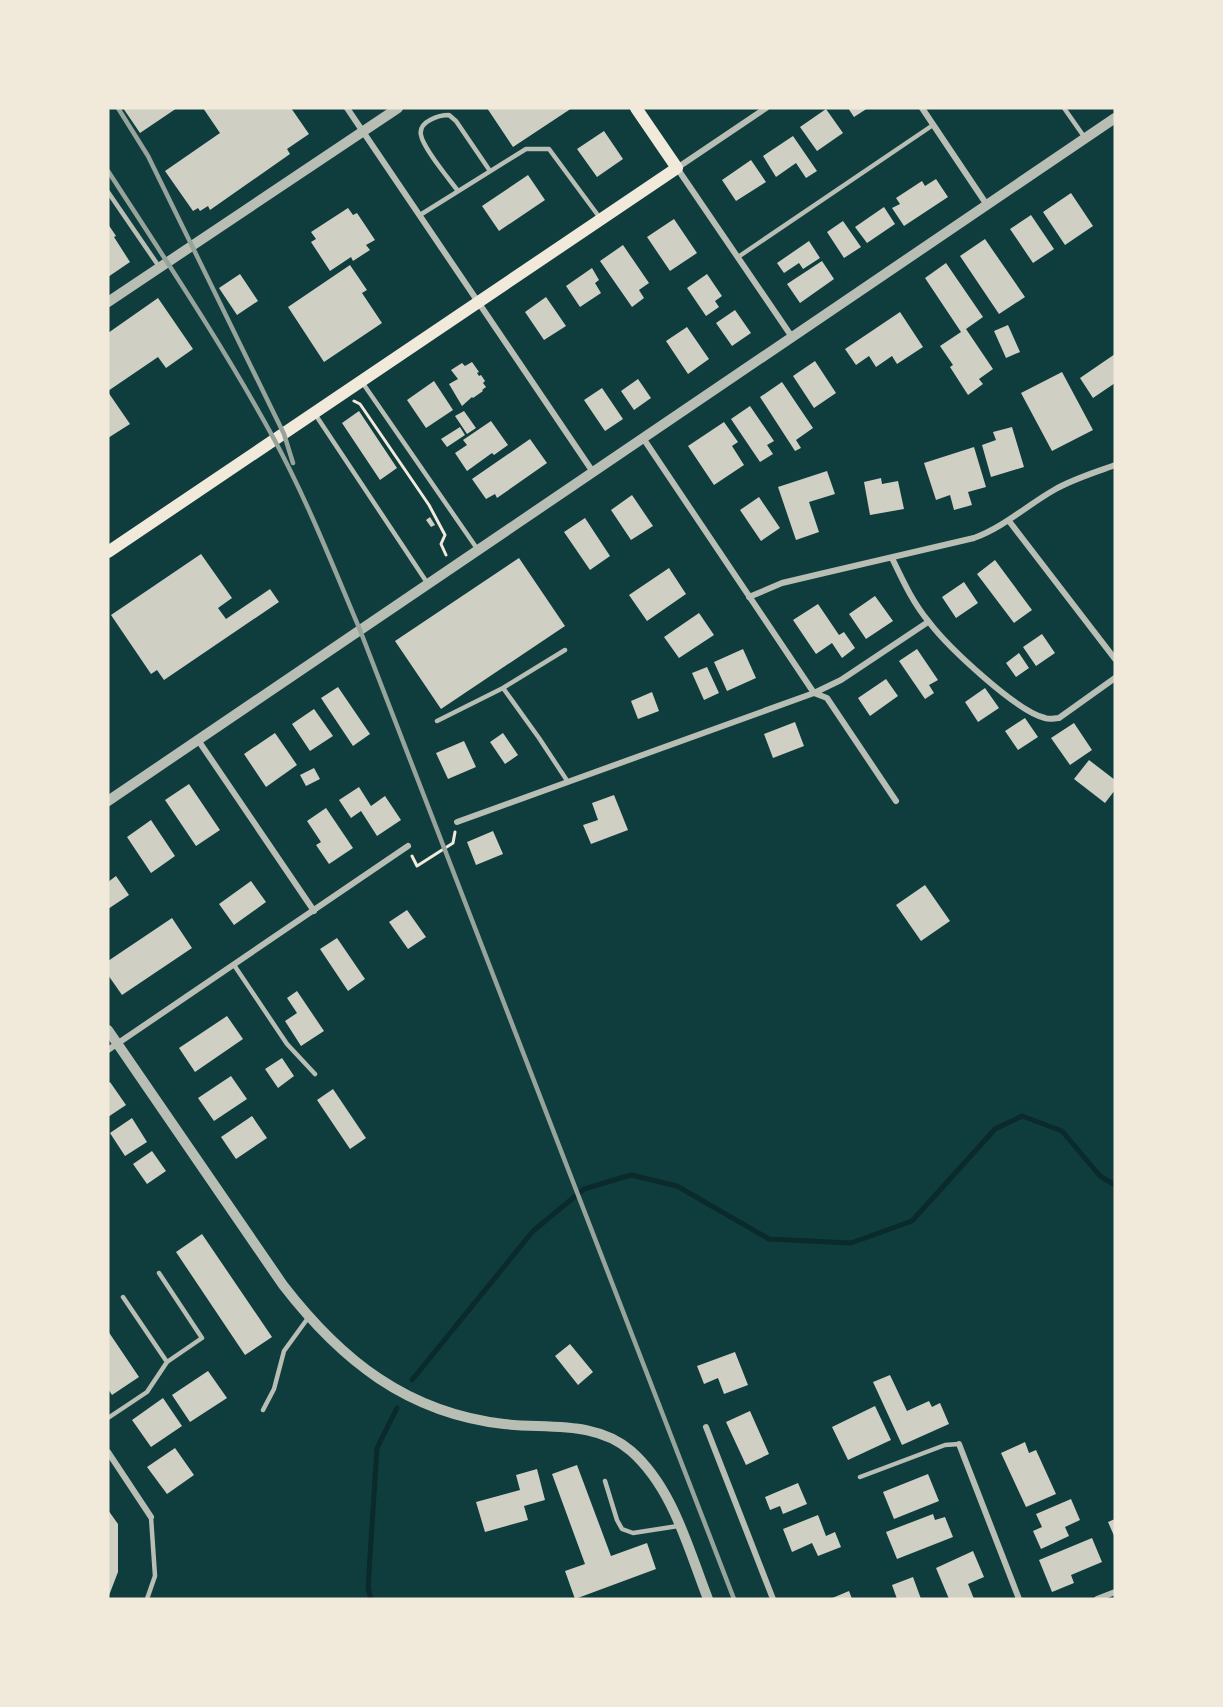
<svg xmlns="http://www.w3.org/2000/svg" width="1223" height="1707" font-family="'Golos Text',sans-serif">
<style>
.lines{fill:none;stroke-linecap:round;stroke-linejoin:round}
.stream{stroke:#0a2a2b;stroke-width:5}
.building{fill:#cfcfc3}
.path{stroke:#f1e9da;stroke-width:3}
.service{stroke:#b8beb3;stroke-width:4.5}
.minor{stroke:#b8beb3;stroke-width:6}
.tertiary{stroke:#b8beb3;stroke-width:10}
.secondary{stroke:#f1e9da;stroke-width:12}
.rail{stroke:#97a49c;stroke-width:4.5}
</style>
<rect width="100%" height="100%" fill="#0f3d3e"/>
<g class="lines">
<path class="stream" d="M412 1380 533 1231 584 1189 631 1175 677 1186 769 1239 851 1243 912 1221 995 1129 1022 1116 1062 1131 1100 1176 1115 1185
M371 1599 368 1588 377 1448 397 1408"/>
</g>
<path class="building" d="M123 108H177L140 133Z
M203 108H291L309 134 287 149 290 154 210 210 208 206 200 211 198 208 193 211 165 171 220 133Z
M487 108H572L513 147Z
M848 108H868L854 117Z
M826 109 843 133 817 151 800 127Z
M604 131 623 159 597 177 577 149Z
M793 136 817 171 806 178 796 163 776 177 763 156Z
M751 160 766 182 736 201 722 180Z
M528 175 545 200 499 231 482 206Z
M936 179 948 197 904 226 892 208 900 204 896 198 922 181 925 186Z
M1071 193 1093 226 1065 245 1043 212Z
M884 207 895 224 867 243 855 227Z
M348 208 353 215 357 213 375 240 366 245 370 250 353 261 351 257 330 271 311 242 316 239 311 232Z
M1031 215 1054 249 1033 263 1010 229Z
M674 219 697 253 670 271 647 237Z
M843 221 861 247 844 258 827 232Z
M108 224 116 236 114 237 130 262 108 277Z
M985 239 1025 297 999 314 960 256Z
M809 241 820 258 803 269 799 263 784 273 777 263Z
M623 245 649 283 639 290 644 298 632 307 600 261Z
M822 261 834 279 800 303 787 284Z
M946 263 983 317 966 329 993 369 979 379 983 384 968 395 950 367 953 365 940 346 961 332 925 278Z
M350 265 367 290 362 293 382 323 324 362 288 307Z
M592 268 599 280 595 283 601 293 580 307 566 286Z
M240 274 258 301 237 315 219 288Z
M707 274 722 296 715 301 719 307 706 316 687 288Z
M546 297 566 326 544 340 525 312Z
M158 298 193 349 166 368 158 357 108 391V333Z
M735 310 751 333 732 346 716 323Z
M900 312 923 347 897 364 892 356 876 367 869 356 856 365 845 349Z
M1008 325 1020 352 1006 358 994 331Z
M687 327 709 359 688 374 666 341Z
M1115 354V383L1093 398 1080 378Z
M815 361 836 393 814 408 793 376Z
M472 362 479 372 477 373 479 376 481 375 485 381 483 383 486 387 482 390 483 391 473 398 472 397 462 406 449 384 458 379 451 370 462 363 465 366Z
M1062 372 1093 430 1052 451 1021 393Z
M638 379 651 398 634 410 621 391Z
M434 381 453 410 426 428 407 400Z
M782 382 813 428 796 440 801 448 795 451 760 397Z
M602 388 623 419 605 431 584 400Z
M108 392 130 424 108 438Z
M750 406 774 441 767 445 773 454 760 462 731 419Z
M359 411 397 468 380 480 342 423Z
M464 411 476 428 467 434 455 416Z
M491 421 508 445 494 455 492 453 467 471 455 453 467 445 463 440Z
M724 422 738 442 732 446 744 465 714 485 688 446Z
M460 427 465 435 447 447 441 439Z
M1012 427 1024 467 991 477 982 445 996 440 993 432Z
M530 439 547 463 497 498 495 494 486 499 472 479Z
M974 447 986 487 968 492 972 505 954 510 950 495 936 500 924 463Z
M827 471 835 494 809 502 819 532 796 540 778 487Z
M881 478 882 484 898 481 904 509 870 515 864 482Z
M632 495 653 526 631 540 611 510Z
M759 497 780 528 761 541 740 510Z
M430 517 435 525 431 527 426 520Z
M585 518 610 556 590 570 564 532Z
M201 554 232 598 218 608 226 619 270 589 279 602 164 680 157 670 151 674 111 615Z
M519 558 565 626 441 709 395 641Z
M995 560 1032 610 1014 623 977 574Z
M669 568 686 594 647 621 629 595Z
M964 582 978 603 956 618 942 597Z
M875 596 893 621 866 639 849 614Z
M818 604 839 635 844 632 855 648 842 658 832 643 816 654 793 620Z
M699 613 714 635 679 658 664 637Z
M1042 634 1055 653 1036 666 1023 647Z
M743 649 756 678 727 691 714 662Z
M917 649 938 680 929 685 934 693 925 699 899 661Z
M1019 653 1029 668 1016 677 1006 663Z
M707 667 719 693 704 700 692 673Z
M886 679 898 696 870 716 858 698Z
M338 687 370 734 353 746 321 698Z
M985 688 999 708 978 722 965 702Z
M652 692 659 711 638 719 631 701Z
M314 709 333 736 310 751 292 724Z
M1025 718 1038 737 1018 750 1005 731Z
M795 722 804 746 773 758 764 734Z
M1074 723 1092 750 1070 765 1051 738Z
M275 733 297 765 266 787 244 754Z
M503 733 518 755 505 764 490 742Z
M464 741 476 767 448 779 436 753Z
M1089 760 1115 780V790L1105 803 1074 779Z
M314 768 320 779 306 786 300 775Z
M189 784 220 830 196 846 165 800Z
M359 787 371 806 385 796 401 820 377 836 361 811 351 818 339 800Z
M614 795 628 830 591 844 583 825 598 820 592 803Z
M326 808 353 848 329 864 316 845 321 842 307 821Z
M151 820 175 856 151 873 127 837Z
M493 831 503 854 476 865 467 842Z
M116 876 129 895 108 909V882Z
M251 881 266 902 234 925 219 904Z
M925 885 950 921 921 941 896 905Z
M407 910 426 937 408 949 389 922Z
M172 918 192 948 122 995 108 975V961Z
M337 938 365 979 348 991 320 949Z
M297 991 324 1031 301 1046 285 1021 297 1013 287 998Z
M227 1016 243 1039 195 1072 179 1048Z
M282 1058 294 1076 278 1088 265 1069Z
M231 1076 247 1099 214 1121 198 1098Z
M110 1082 126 1105 108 1117V1084Z
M333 1089 366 1138 350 1149 317 1100Z
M252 1116 267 1138 236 1159 221 1137Z
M132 1118 147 1142 125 1156 110 1133Z
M152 1151 166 1171 147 1184 133 1164Z
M202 1234 272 1337 245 1355 176 1252Z
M108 1331 139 1377 112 1395 108 1389Z
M570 1344 593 1372 578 1385 555 1356Z
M735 1352 748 1385 724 1394 718 1378 704 1384 697 1366Z
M208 1371 227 1398 190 1422 172 1395Z
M890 1375 907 1411 929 1401 932 1407 940 1403 949 1424 902 1445 873 1382Z
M163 1398 182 1426 151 1447 132 1420Z
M875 1406 891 1440 848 1460 832 1427Z
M750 1411 769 1454 746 1465 726 1422Z
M1025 1442 1029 1453 1036 1450 1056 1494 1026 1507 1001 1453Z
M175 1448 194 1475 167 1494 147 1467Z
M577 1465 611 1556 647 1543 656 1569 575 1599 565 1571 585 1564 552 1474Z
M537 1469 545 1500 524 1506 528 1520 485 1532 476 1502 520 1490 516 1475Z
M928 1474 939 1501 894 1519 883 1492Z
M798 1483 807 1504 783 1514 780 1506 770 1510 765 1497Z
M1071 1499 1080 1520 1065 1527 1069 1536 1041 1549 1033 1531 1042 1527 1036 1514Z
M108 1510 118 1524V1572L108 1598Z
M933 1514 935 1520 945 1517 953 1537 897 1559 886 1532Z
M818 1515 826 1536 835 1532 841 1547 818 1556 812 1543 792 1552 783 1529Z
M1115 1519V1538L1108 1522Z
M1092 1538 1102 1562 1071 1575 1074 1583 1052 1592 1039 1560Z
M973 1551 984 1577 968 1584 974 1599H949L936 1568Z
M913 1577 921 1599H897L892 1585Z
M849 1591 852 1599H830Z"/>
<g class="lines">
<path class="path" d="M354 401 360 404 429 505 445 535 441 544 446 555
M412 856 417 866 453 843 455 832"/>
<path class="service" d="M1064 108 1085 138
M458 191C449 179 423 148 421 135 418 121 440 115 449 115L456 121 490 171
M108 192 160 268
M420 215 526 149H549L600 218
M738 257 933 125
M362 382 478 550
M315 414 428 584
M503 688 539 738 568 782
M437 721 503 688 565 650
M234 965 287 1044 315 1074
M159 1273 202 1338 167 1362
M263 1410 274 1389 284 1351 308 1318
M108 1418 147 1392 167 1362 123 1297
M860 1477 945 1445 959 1444
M605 1481 617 1520 622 1529 633 1533 678 1526
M147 1599 155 1576 151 1517"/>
<path class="minor" d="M347 108 593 472
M766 108 677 168 792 337
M922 108 987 205
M643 438 814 693 827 698 896 801
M1009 521 1115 659
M892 558C903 581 913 603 929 622 948 647 1016 711 1045 718 1050 720 1054 718 1059 718L1115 678
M749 597 782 583 820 574 974 538C1004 527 1026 506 1054 490 1073 479 1094 473 1115 465
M198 740 314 911
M457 822 814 693 841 680 928 622
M108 1050 408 846
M706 1427 773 1599
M959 1444 1019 1599
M108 1452 151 1517
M1097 1599 1115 1592"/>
<path class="tertiary" d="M108 302 398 108
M108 801 1115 118
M108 1030 283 1285C341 1360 407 1413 504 1424 546 1429 596 1420 631 1451 673 1488 688 1548 708 1599"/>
<path class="secondary" d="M108 552 677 168 636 108"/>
<path class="rail" d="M118 108 148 156 284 434 293 463
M108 171C165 259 224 347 274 439 307 500 333 566 360 630L734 1599"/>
</g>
<rect width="1223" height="1707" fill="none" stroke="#f1e9da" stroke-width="219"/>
</svg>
